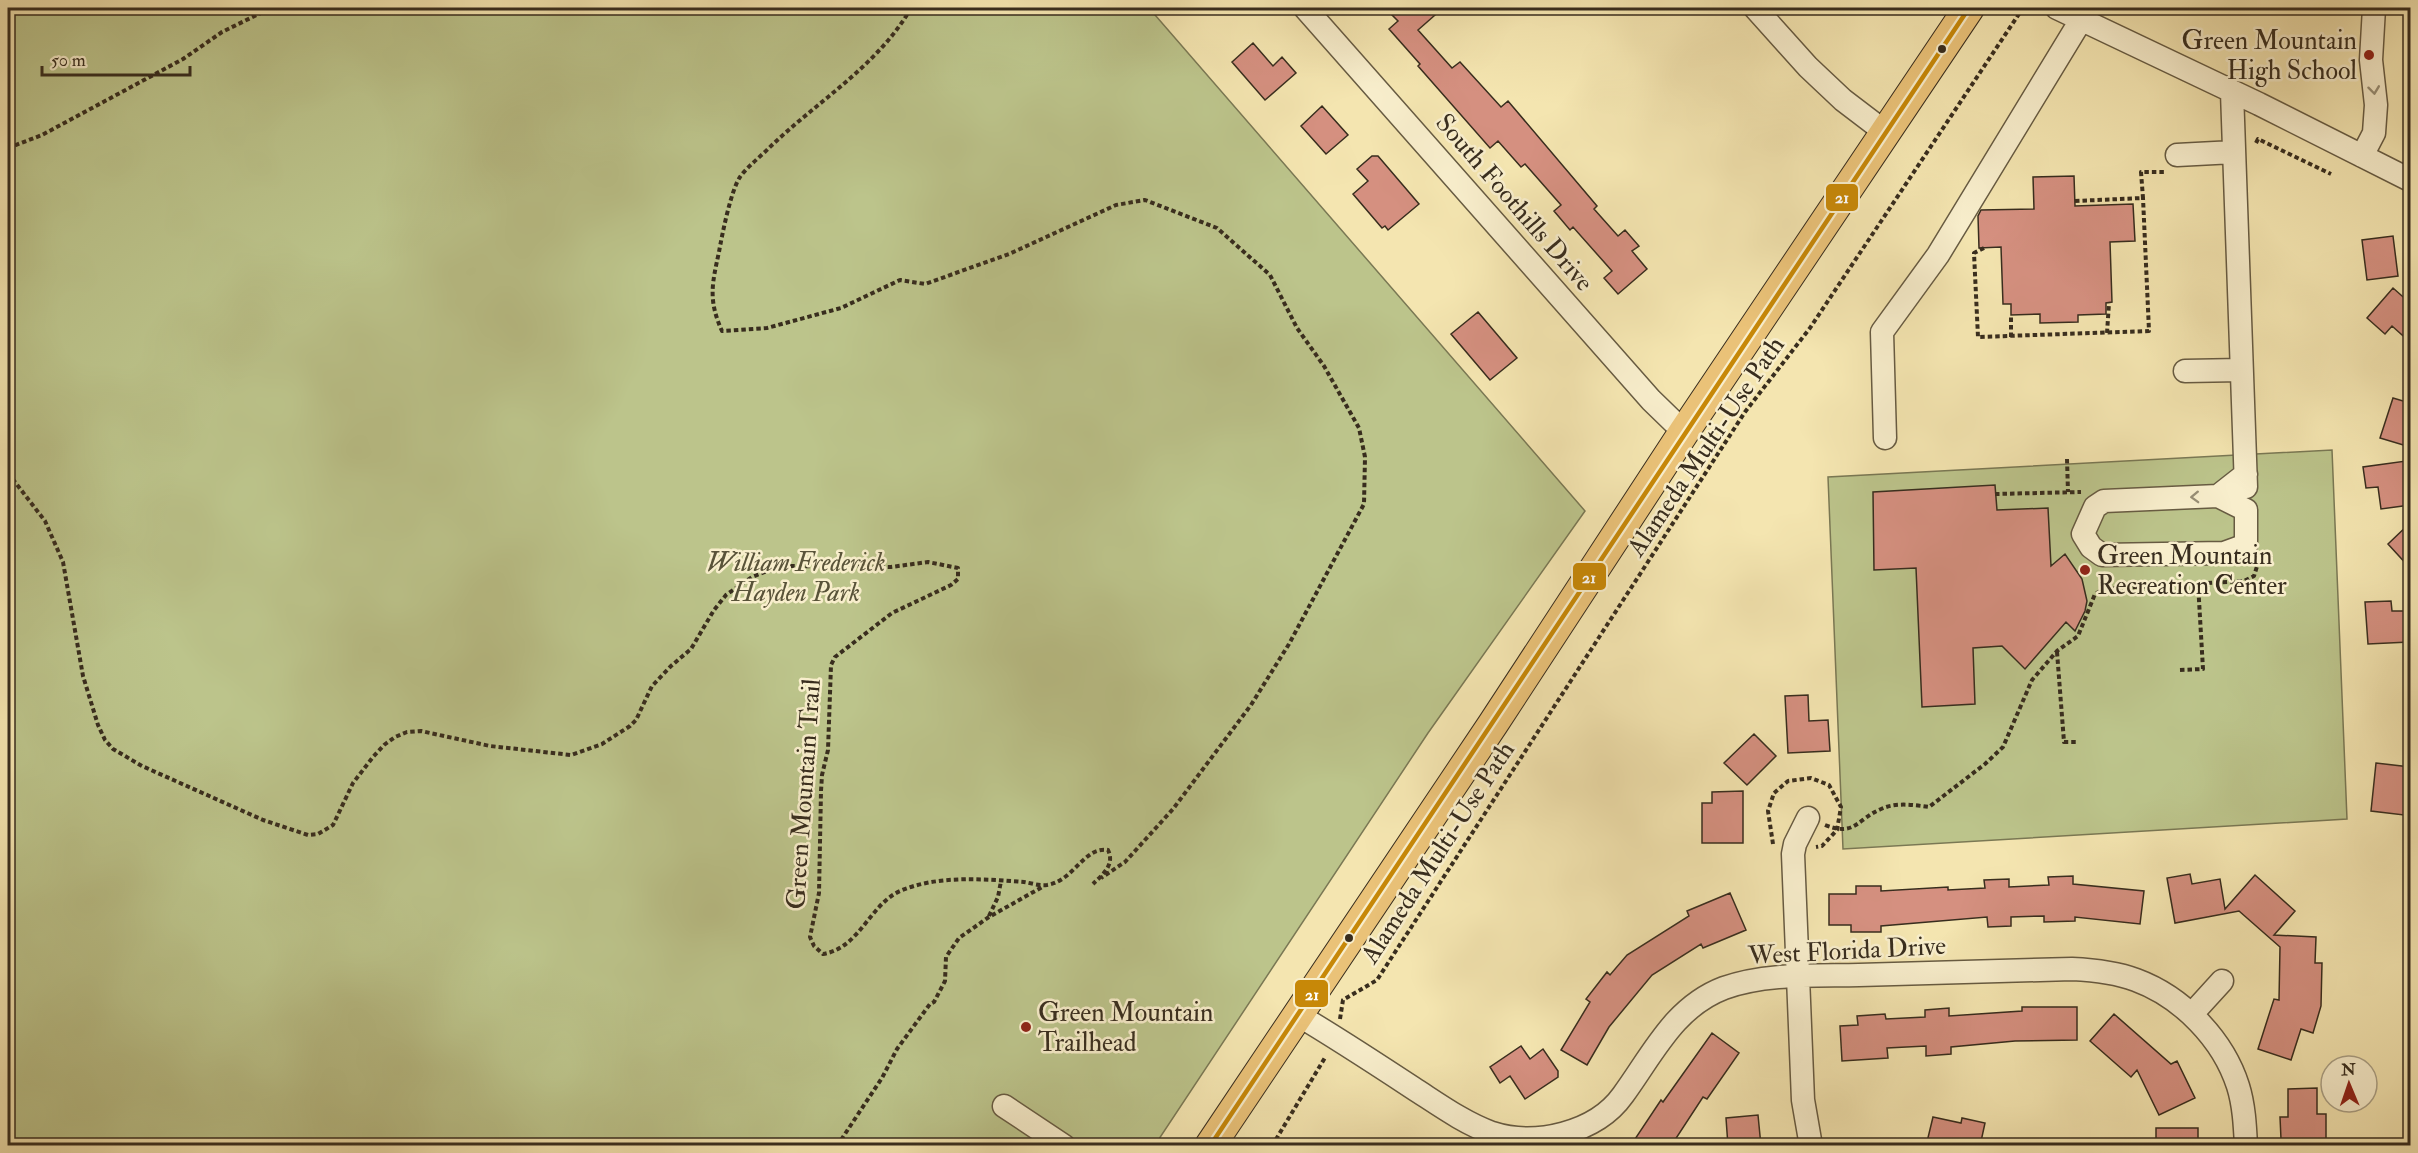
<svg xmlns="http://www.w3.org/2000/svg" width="2418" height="1153" font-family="'IM FELL Double Pica',serif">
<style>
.green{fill:#bcc48b;stroke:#7a7854;stroke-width:1.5}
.building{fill:#d59080;stroke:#382d1e;stroke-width:1.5}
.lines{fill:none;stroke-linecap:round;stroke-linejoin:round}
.minor-casing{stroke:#675b42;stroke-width:25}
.major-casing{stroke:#382d1e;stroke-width:32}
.path{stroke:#382d1e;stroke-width:4;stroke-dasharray:4.5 3;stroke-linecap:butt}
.minor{stroke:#f8eecc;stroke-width:22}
.major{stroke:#eac278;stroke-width:30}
.bus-1-casing{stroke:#f8eecc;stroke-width:9}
.bus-1{stroke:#c78808;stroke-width:4.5}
.oneway{stroke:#988e75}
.bus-dot{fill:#382d1e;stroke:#f8eecc;stroke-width:2}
.poi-dot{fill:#8f2418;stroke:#f8eecc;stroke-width:2}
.labels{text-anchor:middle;stroke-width:5;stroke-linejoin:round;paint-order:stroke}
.poi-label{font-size:26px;fill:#382d1e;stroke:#f8eecc;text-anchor:start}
.street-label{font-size:26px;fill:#382d1e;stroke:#f8eecc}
.park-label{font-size:26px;font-style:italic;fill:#595339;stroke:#f8eecc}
.line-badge{stroke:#f8eecc;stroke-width:2}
.badge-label{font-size:16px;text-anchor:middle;font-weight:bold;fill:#fff}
</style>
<rect width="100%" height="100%" fill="#f4e5b0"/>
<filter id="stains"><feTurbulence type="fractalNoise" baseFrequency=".00333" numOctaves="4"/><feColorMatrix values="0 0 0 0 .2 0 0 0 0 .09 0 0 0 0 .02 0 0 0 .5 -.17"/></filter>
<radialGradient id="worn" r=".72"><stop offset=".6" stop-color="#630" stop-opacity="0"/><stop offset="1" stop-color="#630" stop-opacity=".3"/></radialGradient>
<path class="green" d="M8 8H1149L1585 511 1428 733 1155 1145H8Z
M2332 450 2347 819 1843 849 1828 477Z"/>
<path class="building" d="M1385 8H1443L1418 30 1452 68 1460 62 1501 107 1508 101 1597 206 1594 209 1618 236 1625 230 1639 246 1632 251 1647 269 1618 294 1604 278 1612 271 1573 227 1570 230 1554 211 1561 205 1525 164 1521 167 1498 141 1490 148 1418 66 1420 64 1389 29 1398 21Z
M1253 43 1273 66 1282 57 1296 73 1265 100 1232 62Z
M1322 106 1348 135 1326 154 1301 126Z
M1372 156H1378L1419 204 1388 230 1385 226 1382 228 1353 194 1368 181 1357 169Z
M2074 176 2075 206 2133 204 2135 241 2110 242 2112 302 2106 303V314L2078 315V322L2040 323V314L2011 315V304H2003L2001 247 1979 248 1978 216 1981 210 2034 209 2033 177Z
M2393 236 2398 276 2367 280 2362 240Z
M2393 288 2410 303V342L2392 326 2385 334 2367 318Z
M1478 312 1517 358 1490 380 1451 334Z
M2393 398 2410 403V447L2380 438Z
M2406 461 2410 505 2381 509 2378 487 2366 488 2363 467Z
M1995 485 1997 510 2048 508 2051 566 2065 554 2082 579 2087 601 2085 611 2075 631 2066 622 2025 669 2002 646 1973 648 1975 704 1922 707 1916 568 1874 570 1873 492Z
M2410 523V568L2388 544Z
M2391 601 2392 611H2407L2409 642 2368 644 2365 602Z
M1808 695 1809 721 1828 720 1830 751 1788 753 1785 696Z
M1754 734 1776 756 1747 785 1724 763Z
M2376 763 2410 767V802L2406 801 2404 815 2371 811Z
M1743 791V843H1702V803H1712V792Z
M2190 874 2192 884 2220 879 2225 909 2255 875 2295 911 2274 935 2316 937 2315 963H2322L2321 1006 2313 1033 2301 1029 2291 1060 2258 1049 2274 999 2279 1000 2280 947 2239 911 2175 923 2167 878Z
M2073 876V884L2144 891 2140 924 2075 917V921L2044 922V916L2011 917V926L1988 927 1987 917 1881 926V932H1851V925H1829V894H1856V886H1881V891L1948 887V890L1985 888 1984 880 2009 879V887L2049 885 2048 877Z
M1730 893 1746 930 1703 948 1701 944 1652 975 1609 1027 1587 1065 1561 1050 1590 1002 1586 999 1607 972 1610 975 1627 955 1689 916 1687 911Z
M2022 1007H2077V1040L2015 1041 1951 1047V1054L1926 1056V1046L1887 1048 1888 1058 1842 1061 1840 1026 1858 1025 1857 1016 1885 1014 1886 1019 1925 1017V1010L1949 1008V1016L2022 1011Z
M2114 1014 2171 1064 2177 1061 2195 1098 2159 1115 2137 1070 2131 1077 2090 1041Z
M1712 1033 1739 1053 1707 1099 1703 1097 1671 1146H1645L1635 1139 1661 1100 1663 1102Z
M1521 1046 1530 1059 1543 1049 1558 1071V1077L1525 1099 1510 1076 1500 1083 1490 1067Z
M2317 1088V1114H2326V1139H2281L2280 1117H2288V1089Z
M1758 1115 1761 1146H1728L1726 1118Z
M1933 1117 1961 1123 1962 1118 1985 1123 1980 1146H1926Z
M2156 1128H2198V1146H2156Z"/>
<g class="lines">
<defs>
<path id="minor" d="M1305 8 1651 400 1684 432
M1755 8 1808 67 1843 100 1885 132
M2057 8 2259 104 2410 180
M2232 92 2246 487
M2177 155 2234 152
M2362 156 2374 133 2376 105 2371 60 2374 8
M2185 371 2241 370
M1885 438 1882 332 1938 255 2081 20
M2218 496 2246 510V545L2224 553 2102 555 2091 547 2083 534 2095 507 2104 501 2218 496 2246 474
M1808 818 1795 844 1793 854 1803 1100 1811 1146
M2192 1014 2222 981
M1298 1015C1337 1038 1375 1063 1413 1088 1438 1104 1464 1123 1492 1133 1535 1147 1596 1133 1623 1095 1653 1054 1674 1007 1724 988 1766 973 1815 976 1859 975 1930 973 2001 971 2072 969 2094 970 2115 972 2136 980 2182 997 2223 1039 2238 1086 2244 1105 2245 1126 2246 1146
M1004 1106 1064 1146"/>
<path id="major" d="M1210 1146 1493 724 1684 432 1969 8"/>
</defs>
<use href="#minor" class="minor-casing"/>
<use href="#major" class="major-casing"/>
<path class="path" d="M911 8C878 66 816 102 769 148 760 157 747 167 740 177 731 190 722 235 719 252 712 284 708 300 722 331L767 328 841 308 900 280 925 284 1009 254 1116 205 1145 200 1217 228 1270 275 1297 328 1324 366 1359 428 1365 457 1364 504 1289 644 1251 705 1173 809 1125 862 1101 878
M2256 143 2258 139 2331 174
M8 148 42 135 183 59 222 32 271 8
M2075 201 2143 198 2141 172H2165
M1984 248 1974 253 1978 337 2149 331 2143 198
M2107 333 2109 303
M2011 337V315
M2067 459 2068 492
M8 473 45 521 63 562 83 676 98 725 105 740 113 749 142 766 263 820 308 835 318 834 333 825 353 783 373 757 384 745 395 737 407 732 421 731 490 746 571 755 602 744 630 726 636 720 652 686 671 666 691 649 714 610 726 595 752 577 767 571 791 566 891 567 928 562 958 568V579L951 585 892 613 835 657 831 665 828 750 822 775 821 791 819 893 810 937 814 946 823 954C860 948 869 905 900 891 937 875 984 879 1024 882 1031 883 1039 886 1047 885 1074 881 1084 846 1108 850 1115 865 1103 874 1093 884
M1995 494 2081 492
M2103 575 2104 589
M2057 652 2064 742H2078
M2180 670 2203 669 2198 583
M1825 825C1855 837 1857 819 1881 809 1896 802 1914 805 1929 807L1985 764 2003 747 2032 680 2057 651 2078 636 2095 594 2104 589 2244 581 2254 576 2258 563
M1773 844 1768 811 1774 793 1788 781 1811 778 1829 785 1841 807 1837 830 1822 846 1816 847
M989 916 998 897 1001 881
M1340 1019 1343 1000 1377 980 1745 412 1810 328 2023 8
M837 1146 882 1078 897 1049 930 1004 934 1002 945 981 946 957 959 938 989 917 1044 886
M1272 1146 1326 1056"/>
<use href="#minor" class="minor"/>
<use href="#major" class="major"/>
<defs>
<path id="bus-1" d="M1210 1146C1464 767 1715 386 1969 8"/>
</defs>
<use href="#bus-1" class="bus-1-casing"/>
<use href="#bus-1" class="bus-1"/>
</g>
<defs><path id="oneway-chevron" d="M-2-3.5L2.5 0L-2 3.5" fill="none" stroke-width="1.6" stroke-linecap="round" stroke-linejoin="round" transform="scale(1.5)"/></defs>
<g class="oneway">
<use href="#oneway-chevron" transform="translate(2374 90) rotate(83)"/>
<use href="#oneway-chevron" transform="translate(2195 497) rotate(178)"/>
</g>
<g class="bus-dot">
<circle cx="1942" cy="49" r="5"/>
<circle cx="1349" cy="938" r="5"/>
</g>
<g class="poi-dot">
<circle cx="2369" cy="55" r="6"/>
<circle cx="2085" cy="570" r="6"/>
<circle cx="1026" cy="1027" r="6"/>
</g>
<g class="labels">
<g class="poi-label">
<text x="2357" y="49" text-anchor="end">Green Mountain<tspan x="2357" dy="30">High School</tspan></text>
<text x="2097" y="564">Green Mountain<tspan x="2097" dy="30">Recreation Center</tspan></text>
<text x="1038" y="1021">Green Mountain<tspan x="1038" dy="30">Trailhead</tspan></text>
</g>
<g class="street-label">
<text transform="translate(1515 202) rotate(49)" y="9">South Foothills Drive</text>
<text transform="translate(1705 446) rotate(-56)" y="9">Alameda Multi-Use Path</text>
<text transform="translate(803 794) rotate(-86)" y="9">Green Mountain Trail</text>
<text transform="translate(1437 852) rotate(-57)" y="9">Alameda Multi-Use Path</text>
<text transform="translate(1847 950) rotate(-3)" y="9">West Florida Drive</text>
</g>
<g class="park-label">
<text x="796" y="571">William Frederick<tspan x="796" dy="30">Hayden Park</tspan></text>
</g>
</g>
<g class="line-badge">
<rect x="1825" y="183" width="34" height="29" rx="6" fill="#c78808"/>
<rect x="1572" y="562" width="35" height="29" rx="6" fill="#c78808"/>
<rect x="1294" y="979" width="35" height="29" rx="6" fill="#c78808"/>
</g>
<g class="badge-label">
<text x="1842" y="203">21</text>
<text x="1589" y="583">21</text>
<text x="1312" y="1000">21</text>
</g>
<rect width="2418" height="1153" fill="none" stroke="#f4e5b0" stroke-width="30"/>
<rect x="9" y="9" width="2400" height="1135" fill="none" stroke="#382d1e" stroke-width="3"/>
<rect x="15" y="15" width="2388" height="1123" fill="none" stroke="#382d1e" stroke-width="1.5"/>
<g transform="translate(2349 1084) rotate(358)"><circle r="28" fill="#f8eecc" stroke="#aba186" stroke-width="1.5"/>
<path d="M0-4.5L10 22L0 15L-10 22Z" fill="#8f2418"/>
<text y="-9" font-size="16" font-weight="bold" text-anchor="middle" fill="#382d1e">N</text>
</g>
<path d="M42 66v9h148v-9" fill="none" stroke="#382d1e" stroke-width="3"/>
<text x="51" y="66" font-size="18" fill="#382d1e" stroke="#f8eecc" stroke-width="4.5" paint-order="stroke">50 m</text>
<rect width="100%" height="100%" filter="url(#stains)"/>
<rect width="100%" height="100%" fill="url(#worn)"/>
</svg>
